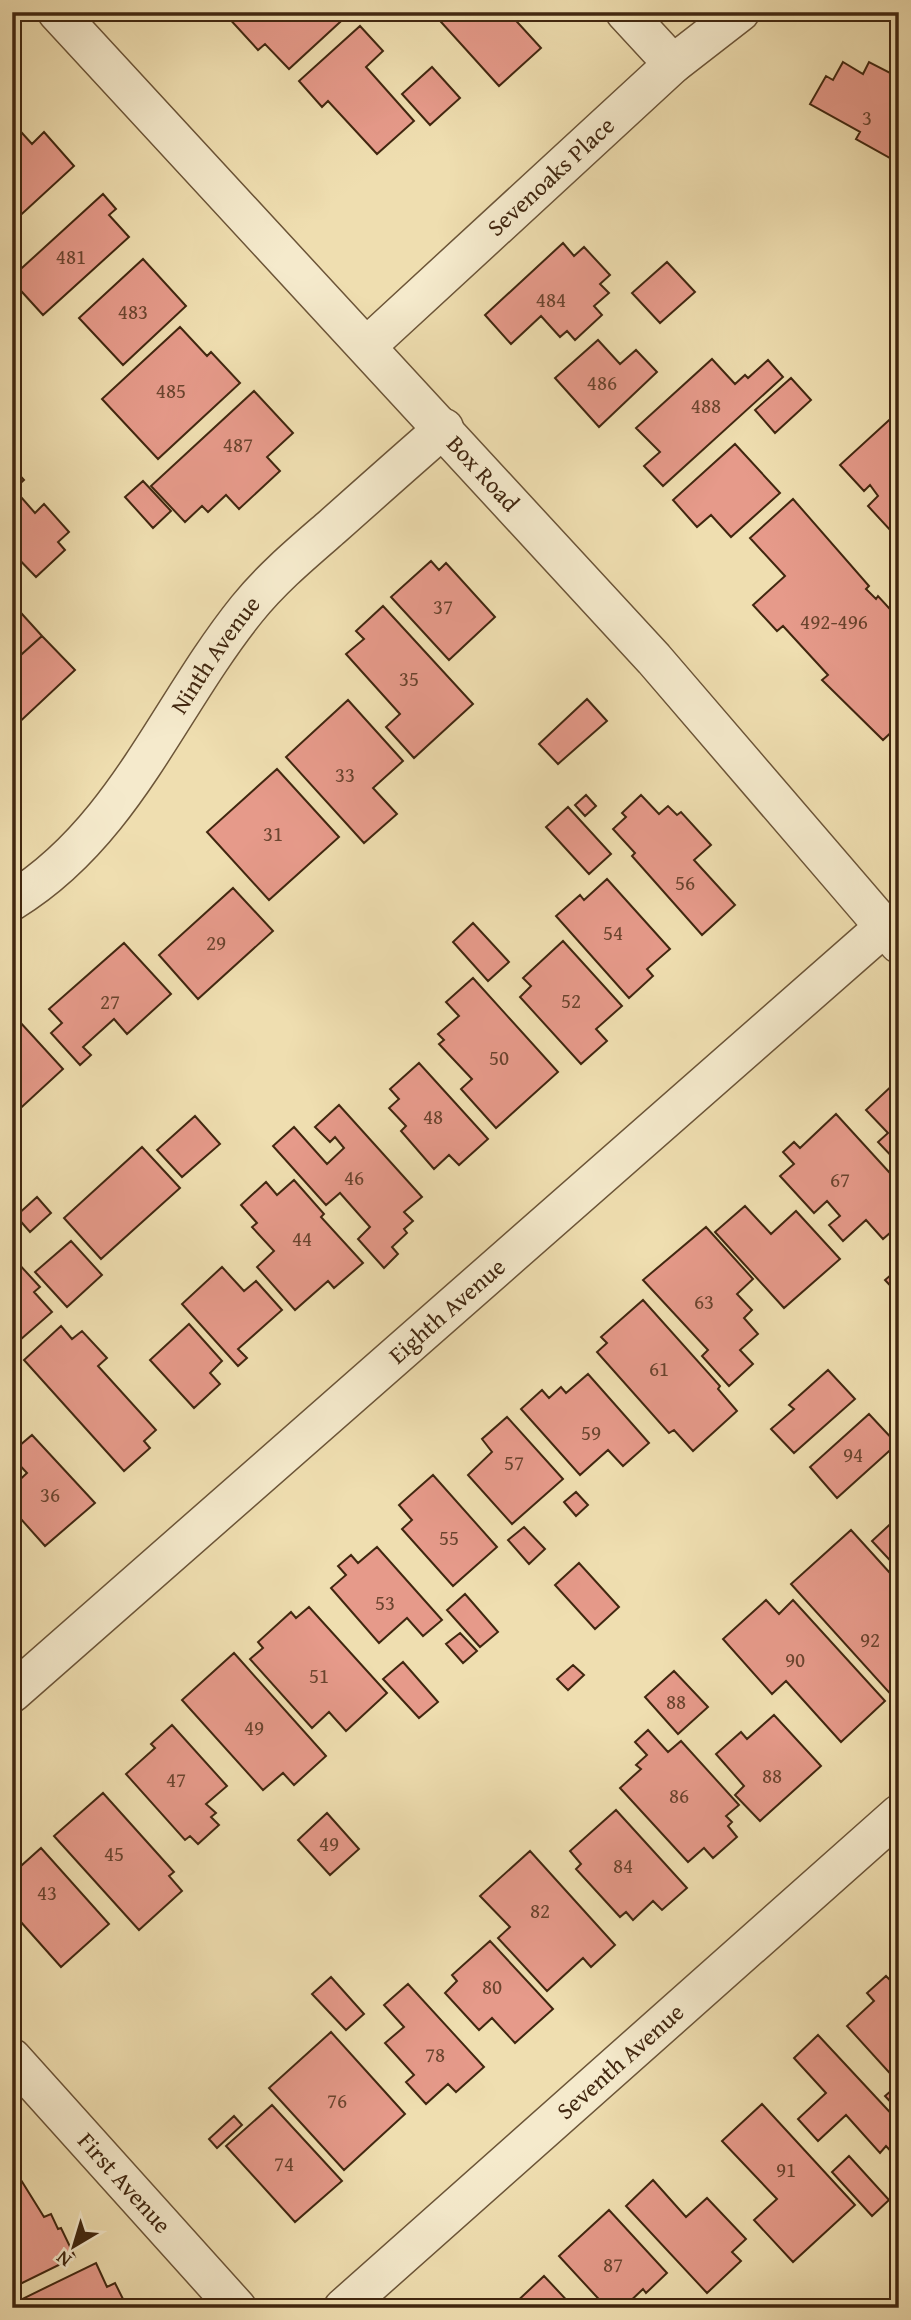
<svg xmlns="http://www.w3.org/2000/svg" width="911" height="2320" font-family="'Gentium Book Plus',serif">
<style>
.building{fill:#e69a8a;stroke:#412710;stroke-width:2}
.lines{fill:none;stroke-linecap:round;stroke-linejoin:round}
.minor-casing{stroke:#6c5538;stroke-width:41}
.minor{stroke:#f5eacc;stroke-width:38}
.labels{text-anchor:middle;stroke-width:6;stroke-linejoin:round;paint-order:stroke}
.number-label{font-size:21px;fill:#6a442e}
.street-label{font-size:24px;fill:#412710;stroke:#f5eacc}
</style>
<rect width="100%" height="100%" fill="#efdeb0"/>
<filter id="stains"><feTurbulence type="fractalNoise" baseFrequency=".00286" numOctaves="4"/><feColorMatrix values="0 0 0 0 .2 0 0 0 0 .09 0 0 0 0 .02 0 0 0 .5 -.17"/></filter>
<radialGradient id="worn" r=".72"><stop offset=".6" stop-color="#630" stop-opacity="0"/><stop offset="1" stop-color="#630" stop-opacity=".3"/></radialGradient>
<path class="building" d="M229 12H351L289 69 265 44 258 50 226 15Z
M432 12H508L541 48 499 86Z
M360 26 383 51 366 67 414 121 377 154 328 101 322 107 299 81Z
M843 62 863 74 869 62 892 74 899 63V163L856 139 860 132 810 104 826 76 833 80Z
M432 67 460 98 430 125 402 94Z
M12 122 32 144 44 132 74 166 12 223Z
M103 194 116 209 109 215 129 237 43 315 12 281V277Z
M563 243 574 256 584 247 610 275 600 284 609 293 594 306 602 315 575 340 567 331 560 337 541 316 511 344 485 315Z
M143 259 186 306 123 365 79 318Z
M667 262 695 292 660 323 632 293Z
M180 327 207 356 211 352 240 383 158 459 102 399Z
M598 340 620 364 636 350 657 372 599 427 555 378Z
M712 359 735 384 745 375 748 378 768 360 783 377 663 486 644 466 660 452 636 428Z
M791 378 811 400 775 433 755 410Z
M254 391 293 433 267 457 280 471 239 509 226 495 208 512 202 506 185 522 151 486Z
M899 411V530L895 526 891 531 868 506 878 496 870 485 864 491 840 465Z
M735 444 780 493 731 537 711 515 697 527 673 500Z
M12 467 24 480 14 489 35 513 44 504 69 532 58 542 65 550 36 577 12 552Z
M143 481 171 511 153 528 125 497Z
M793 499 869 586 866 589 876 599 878 596 899 619V725L883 740 822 680 828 675 783 626 777 631 753 605 785 576 750 538Z
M431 561 439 570 446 563 495 617 449 660 391 597Z
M12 603 42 636 12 663Z
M383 606 473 704 414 758 386 727 400 714 346 654 364 639 356 631Z
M42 636 75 670 12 729V663Z
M587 699 607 721 558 764 539 744Z
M348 700 403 761 373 788 397 814 364 843 286 757Z
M277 769 339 837 269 900 207 832Z
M586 795 596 806 585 816 575 805Z
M641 795 659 814 668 806 677 815 681 812 711 845 694 860 735 905 702 935 632 856 635 853 613 829 626 817 622 813Z
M568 807 611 854 589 874 546 827Z
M607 879 670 949 647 969 653 976 629 998 556 916 580 895 584 900Z
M233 888 273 931 198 999 159 955Z
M473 923 509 962 488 981 453 942Z
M563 941 622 1006 596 1029 607 1041 581 1064 520 997 531 986 523 978Z
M124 943 171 994 127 1034 114 1019 83 1047 91 1055 80 1065 51 1033 62 1023 49 1009Z
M473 978 558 1072 496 1128 461 1089 472 1079 439 1044 444 1040 438 1034 459 1016 446 1002Z
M19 1021 63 1069 12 1116V1027Z
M419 1063 488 1139 459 1165 449 1155 434 1169 401 1131 406 1126 389 1108 399 1099 390 1089Z
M899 1079V1164L878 1142 888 1133 866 1110Z
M339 1105 422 1197 404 1212 413 1221 404 1229 407 1233 392 1247 398 1254 384 1268 358 1239 370 1227 340 1193 326 1205 273 1146 294 1127 327 1164 344 1148 335 1137 330 1142 315 1127Z
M836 1114 899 1183V1225L883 1239 866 1220 843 1241 829 1225 840 1216 827 1201 814 1213 780 1176 794 1164 783 1152 794 1142 800 1148Z
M195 1116 220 1144 182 1177 157 1150Z
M142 1147 180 1188 101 1259 64 1218Z
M294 1180 324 1214 321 1217 363 1263 334 1288 328 1281 295 1310 257 1267 274 1251 252 1227 257 1223 241 1205 266 1182 277 1195Z
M37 1197 51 1213 30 1232 16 1216Z
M745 1206 771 1234 796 1211 840 1259 784 1308 715 1232Z
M706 1227 753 1279 737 1294 752 1310 744 1318 758 1334 740 1350 753 1364 729 1386 702 1356 708 1350 643 1280Z
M71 1241 102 1275 67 1307 35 1272Z
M16 1261 40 1287 34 1292 52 1312 12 1347V1265Z
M222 1267 244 1291 256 1281 282 1310 238 1349 247 1358 238 1366 182 1304Z
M899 1268V1295L885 1280Z
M643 1300 720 1386 718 1389 737 1411 693 1451 674 1430 669 1433 597 1352 607 1343 601 1337Z
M189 1324 222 1361 210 1373 220 1384 194 1408 150 1360Z
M61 1326 72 1339 82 1331 107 1358 98 1366 156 1430 144 1441 150 1448 124 1471 24 1360Z
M828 1370 855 1399 794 1453 771 1429 794 1409 789 1405Z
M588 1374 649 1443 623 1466 608 1450 580 1475 521 1409 542 1390 549 1398 561 1387 566 1393Z
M869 1414 897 1444 837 1498 810 1467Z
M507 1417 563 1479 512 1524 468 1475 492 1452 482 1439Z
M32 1435 95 1503 45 1546 12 1509V1487L27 1473 12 1457V1452Z
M433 1475 497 1547 453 1586 402 1529 412 1520 399 1505Z
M576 1492 588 1505 576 1516 564 1502Z
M899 1516V1570L872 1541Z
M524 1527 545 1549 529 1564 508 1540Z
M851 1530 899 1583V1696L895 1699 791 1584Z
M377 1547 442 1620 423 1636 407 1618 379 1643 331 1588 346 1575 338 1566 351 1555 358 1563Z
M579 1563 619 1607 595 1629 555 1585Z
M465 1594 498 1632 480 1647 447 1610Z
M766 1600 779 1614 793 1600 885 1701 841 1742 786 1681 772 1694 723 1639Z
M309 1607 387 1693 346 1731 329 1712 312 1728 250 1659 263 1648 258 1642 291 1612 296 1618Z
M460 1633 477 1651 463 1663 446 1644Z
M234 1653 326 1756 294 1785 283 1773 263 1790 182 1700Z
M403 1662 438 1702 419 1718 383 1679Z
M573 1665 584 1675 568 1690 557 1679Z
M674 1671 708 1707 678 1734 645 1697Z
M774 1715 821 1766 760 1821 735 1795 744 1786 716 1754 741 1732 747 1739Z
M172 1725 227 1786 206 1804 216 1813 211 1817 219 1825 198 1844 190 1836 185 1840 126 1774 155 1748 151 1744Z
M648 1730 668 1752 681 1741 739 1805 726 1816 732 1822 728 1826 737 1837 713 1858 704 1848 688 1862 620 1788 641 1769 636 1765 647 1755 635 1742Z
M103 1793 174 1872 169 1876 182 1891 139 1930 54 1836Z
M616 1810 687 1888 662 1910 653 1901 633 1920 626 1912 620 1917 576 1869 581 1864 570 1851Z
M327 1813 359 1849 330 1875 298 1840Z
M41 1848 109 1924 61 1967 12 1912V1874Z
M530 1851 615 1945 591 1967 583 1958 547 1991 498 1938 510 1927 480 1896Z
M490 1941 553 2009 515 2043 492 2018 479 2030 445 1993 457 1981 452 1975Z
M886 1976 899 1989 896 2080 847 2026 874 2001 867 1993Z
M331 1977 364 2014 346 2030 312 1994Z
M408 1984 484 2067 456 2092 448 2084 426 2104 406 2082 414 2075 385 2043 404 2027 384 2005Z
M331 2032 405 2114 344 2170 269 2088Z
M818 2035 899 2122V2160L886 2146 880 2153 846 2115 818 2141 798 2119 826 2093 794 2058Z
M899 2084V2111L885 2096Z
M762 2104 855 2205 793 2262 754 2220 777 2199 722 2141Z
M272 2105 342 2181 295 2222 226 2146Z
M234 2116 242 2125 217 2148 209 2139Z
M849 2156 889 2200 872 2216 832 2172Z
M21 2180 44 2217 51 2214 58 2229 61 2228 75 2257 12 2288V2184Z
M653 2180 686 2217 707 2198 746 2239 732 2252 741 2261 707 2293 626 2206Z
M609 2210 667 2273 646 2293 643 2289 623 2308H607L559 2256Z
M96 2263 107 2287 115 2283 126 2305 120 2308H12V2304Z
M544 2276 574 2308H510Z"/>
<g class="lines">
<defs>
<g id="minor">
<path id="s1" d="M57 12 654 659 899 944"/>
<path d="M625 12 673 64"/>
<path id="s2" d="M367 346 673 64 740 12"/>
<path id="s3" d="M12 901C124 832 168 707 247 609 272 578 302 553 332 527 369 494 406 461 444 428"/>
<path id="s4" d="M12 1693 883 928"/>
<path id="s5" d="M12 2058 237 2308"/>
<path id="s6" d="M343 2308 899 1814"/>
</g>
</defs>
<use href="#minor" class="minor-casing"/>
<use href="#minor" class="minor"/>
</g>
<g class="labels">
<g class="number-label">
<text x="867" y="125">3</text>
<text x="71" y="264">481</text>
<text x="551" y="307">484</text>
<text x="133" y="319">483</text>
<text x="602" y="390">486</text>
<text x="171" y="398">485</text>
<text x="706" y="413">488</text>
<text x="238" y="452">487</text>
<text x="443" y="614">37</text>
<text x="834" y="629">492-496</text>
<text x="409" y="686">35</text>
<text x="345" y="782">33</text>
<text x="273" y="841">31</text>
<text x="685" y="890">56</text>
<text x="613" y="940">54</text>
<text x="216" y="950">29</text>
<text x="571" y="1008">52</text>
<text x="110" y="1009">27</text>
<text x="499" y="1065">50</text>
<text x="433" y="1124">48</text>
<text x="354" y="1185">46</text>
<text x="840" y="1187">67</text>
<text x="302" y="1246">44</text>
<text x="704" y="1309">63</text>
<text x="659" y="1376">61</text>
<text x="591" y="1440">59</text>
<text x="853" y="1462">94</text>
<text x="514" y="1470">57</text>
<text x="50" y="1502">36</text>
<text x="449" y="1545">55</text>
<text x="385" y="1610">53</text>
<text x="870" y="1647">92</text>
<text x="795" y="1667">90</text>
<text x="319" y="1683">51</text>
<text x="676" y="1709">88</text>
<text x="254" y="1735">49</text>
<text x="772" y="1783">88</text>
<text x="176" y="1787">47</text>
<text x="679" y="1803">86</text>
<text x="329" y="1851">49</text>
<text x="114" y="1861">45</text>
<text x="623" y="1873">84</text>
<text x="47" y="1900">43</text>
<text x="540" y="1918">82</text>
<text x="492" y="1994">80</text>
<text x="435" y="2062">78</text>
<text x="337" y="2108">76</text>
<text x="284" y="2171">74</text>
<text x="786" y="2177">91</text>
<text x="613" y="2272">87</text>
</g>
<g class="street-label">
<text dy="8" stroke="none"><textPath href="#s2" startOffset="250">Sevenoaks Place</textPath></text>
<text dy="8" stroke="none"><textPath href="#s1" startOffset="628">Box Road</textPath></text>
<text dy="8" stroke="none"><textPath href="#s3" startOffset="322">Ninth Avenue</textPath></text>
<text dy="8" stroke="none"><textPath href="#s4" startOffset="579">Eighth Avenue</textPath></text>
<text dy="8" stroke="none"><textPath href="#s6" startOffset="371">Seventh Avenue</textPath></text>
<text dy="8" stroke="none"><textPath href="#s5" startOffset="168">First Avenue</textPath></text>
</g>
</g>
<rect width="911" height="2320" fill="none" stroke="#efdeb0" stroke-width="42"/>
<rect x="14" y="14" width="883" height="2292" fill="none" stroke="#412710" stroke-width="3.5"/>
<rect x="21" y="21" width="869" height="2278" fill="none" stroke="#412710" stroke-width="2"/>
<g transform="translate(74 2246) rotate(218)" stroke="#f5eacc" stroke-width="5" paint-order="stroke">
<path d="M0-5L12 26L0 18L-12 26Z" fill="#412710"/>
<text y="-10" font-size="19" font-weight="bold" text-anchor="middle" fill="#412710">N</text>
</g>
<rect width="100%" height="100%" filter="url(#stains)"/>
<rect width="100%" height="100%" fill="url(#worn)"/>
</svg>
